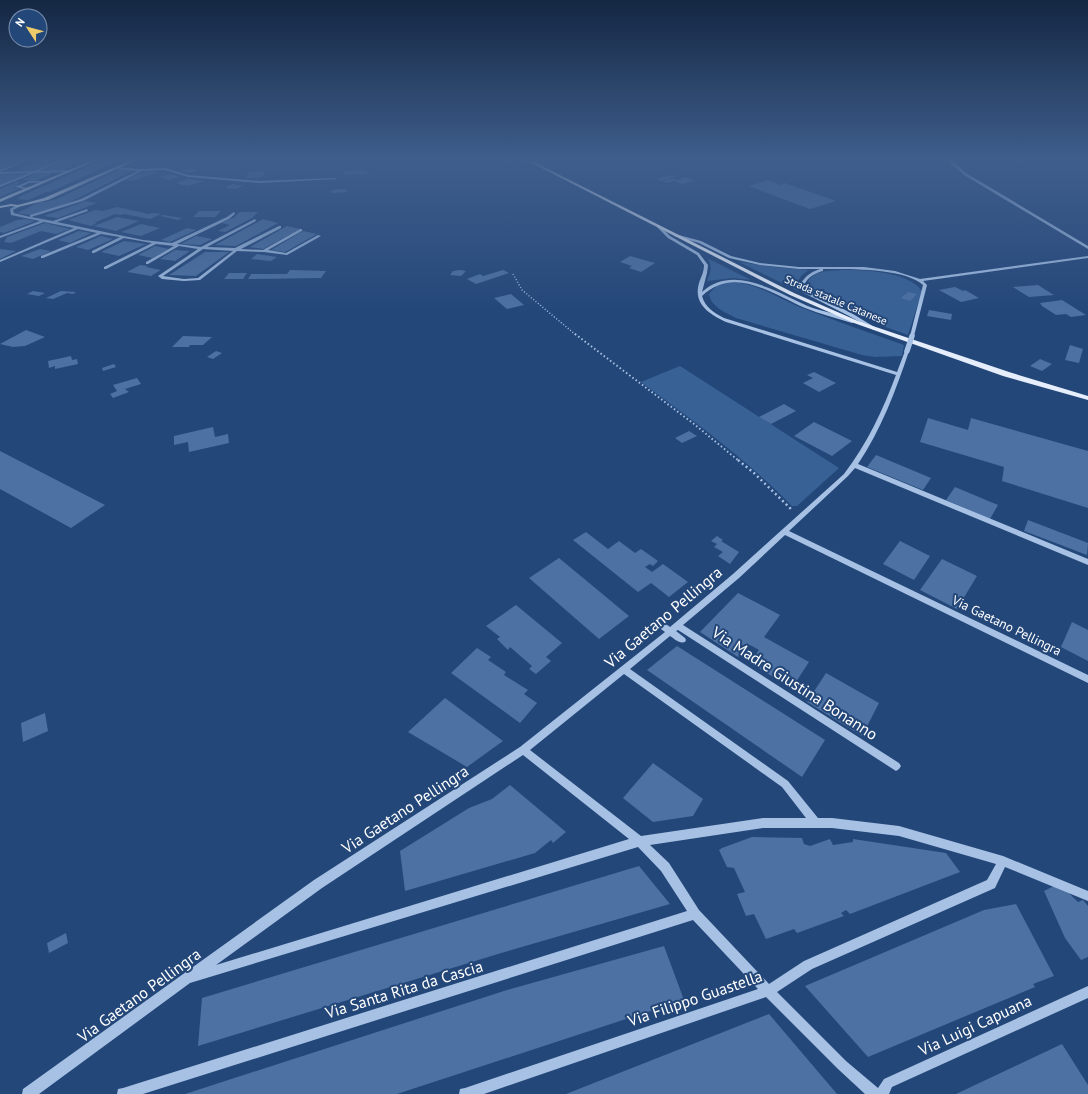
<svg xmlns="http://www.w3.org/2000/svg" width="1088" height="1094" font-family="'PT Sans',sans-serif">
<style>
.green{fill:#386196}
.building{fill:#4c71a2}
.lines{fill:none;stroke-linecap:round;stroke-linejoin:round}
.path-far2{stroke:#a6c1e4;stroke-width:1.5;stroke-dasharray:1 2;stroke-linecap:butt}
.path-far1{stroke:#a6c1e4;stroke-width:2;stroke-dasharray:1.5 2.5;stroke-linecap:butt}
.path{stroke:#a6c1e4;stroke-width:2.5;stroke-dasharray:2 3;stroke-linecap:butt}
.minor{fill:#a6c1e4;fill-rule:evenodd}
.major{fill:#e6eefc;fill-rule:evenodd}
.minor-bridge{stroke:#a6c1e4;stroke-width:5.5}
.labels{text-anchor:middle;stroke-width:4;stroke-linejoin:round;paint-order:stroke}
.far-street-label{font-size:11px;fill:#fff;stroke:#244779}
.street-label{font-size:13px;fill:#fff;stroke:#244779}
.near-street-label{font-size:16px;fill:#fff;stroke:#244779}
</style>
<rect width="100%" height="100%" fill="#244779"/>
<path class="green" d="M708 259H709L751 280 733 278 707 281C710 273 713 268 708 259Z
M739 262 772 267 809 270C800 276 796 279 800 290L798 291Z
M841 270C863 270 908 271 922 291L908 335 880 325 861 314 811 291 808 282C813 270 830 271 841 270Z
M724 283C753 279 776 298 802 308 836 321 870 333 904 345L902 356 875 357 862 355 736 318C725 312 711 307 709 294L716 286Z
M680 366 839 468 797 506H792C746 459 694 421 641 382Z"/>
<path class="building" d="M9 159H24L0 169V163Z
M43 159H62L33 171 18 170Z
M71 159H88L63 170H43Z
M105 159H132L127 161 120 160 50 192H46L28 200 17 199 19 197Z
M191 168 198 170 190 173 181 171Z
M120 169 134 170 64 205 30 215 17 213 40 202H45L57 199Z
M365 170V172H368L369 174 345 175 344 171Z
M146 171 160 172 132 181 125 180Z
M265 171 262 177 246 178 249 172Z
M56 172 36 181 22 180 37 173Z
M26 174 0 185V175Z
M171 174 180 177 168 180 159 177Z
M672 175 677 176 661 181 656 179Z
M685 177 695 181 682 184 674 181 667 183 663 181 673 178 677 180Z
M188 179 205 181 187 186 176 183Z
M768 180 781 185 785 183 836 201 810 209 749 186Z
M16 182H21L15 185H20L13 188 19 189 0 197V189Z
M232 184 237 185H244L236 189 224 188Z
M346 189 347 192 332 193 331 190Z
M86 201 97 203 58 218 44 216Z
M117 207 149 214 152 213 161 214 150 219 124 214 120 215 115 214 94 223H97L91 226 68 220 95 210 103 211Z
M199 211H221L215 217H193Z
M240 212H258L252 218 225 232 218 231 230 225 222 223 233 218Z
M163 215 182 218 178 220 160 216Z
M117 217 139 221 116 231 94 226Z
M26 219 35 221 4 233 0 232V227L17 220Z
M263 219 278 223 236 246 215 245Z
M45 223 70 229 56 234 41 231 11 243 4 242 7 237Z
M141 224 160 228 141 236 121 232Z
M287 226 300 229 263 249 250 247Z
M187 228 196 230 170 242 161 240Z
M79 231 91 233 70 243 58 240Z
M303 231 317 234 285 252 271 250Z
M101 236 113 239 88 250 76 247Z
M196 236 212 239 200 245 181 244Z
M124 241 146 244 119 256 101 252Z
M155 246 169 249 152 258 138 255Z
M0 249 16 251 0 259Z
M40 249 51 251 33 259 21 256Z
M175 250 190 251 175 261 160 259Z
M205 252H229L196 276 169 275Z
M257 254 277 257 271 261 251 259Z
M630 256 655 263 641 272 629 268 632 266 620 262Z
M140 265 148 266 146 267 161 270 151 276 127 272Z
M290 270 326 271 321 278 248 279 251 274H287Z
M460 270 466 271 461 276 450 275 453 271Z
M503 270 509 273 476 284 467 279 480 274 483 276Z
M229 273H247L243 279H224Z
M1038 285 1054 295 1029 297 1013 287Z
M955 287 963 291 965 290 979 298 961 302 939 290Z
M33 291 45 293 39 296 27 294Z
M61 291 76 292 73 294 67 293 53 299 46 298Z
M908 292 917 294 910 301 901 298Z
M511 294 524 305 507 309 494 298Z
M1062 300 1086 315 1071 317 1066 314 1056 315 1042 306 1040 303Z
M929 310 952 314 951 320 927 316Z
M26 330 45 337 25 346 13 347 0 344Z
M183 336 212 337 203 345H190L189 347H172Z
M1070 345 1083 349 1079 363 1065 360Z
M216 351 222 353 213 359 207 357Z
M71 356 72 360 77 359 78 364 55 369V366L49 368 48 361Z
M1040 359 1052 364 1042 371 1030 366Z
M114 364 116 367 103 371 102 368Z
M814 372 836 383 819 392 803 383 813 378 807 375Z
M137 378 141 384 125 389 129 392 113 398 110 394 117 391 113 385Z
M784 404 796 411 771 424 759 417Z
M928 418 968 430 971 418 1088 451V508L1002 481 1004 467 920 442Z
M814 422 852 441 832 456 794 436Z
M213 427 215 437 228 434 229 443 189 452 188 442 174 445V436Z
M689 431 697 436 682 443 675 438Z
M0 451 105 505 71 528 0 489Z
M876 455 931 478 923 490 867 467Z
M955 487 998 505 990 519 946 500Z
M1028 520 1088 543 1087 555 1024 531Z
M586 532 608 549 619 541 635 553 641 549 658 561 653 566 650 564 645 567 652 572 663 564 688 582 669 597 651 583 638 592 573 540Z
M717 536 723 540 721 541 739 552 730 564 718 556 723 552 714 547 717 544 711 541Z
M900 541 930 556 914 580 883 564Z
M559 558 629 616 599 639 529 578Z
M942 559 977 576 957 609 920 590Z
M738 593 780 615 764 637 809 662 792 688 750 663 759 650 750 645 738 657 700 632Z
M516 605 562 643 546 657 551 661 536 674 529 669 532 666 510 647 508 650 497 639 500 637 486 626Z
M1072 622 1088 630V661L1061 647Z
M677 646 825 740 802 777 647 670Z
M477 648 491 657 488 660 506 672 504 675 528 690 524 694 537 703 520 723 451 673Z
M826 673 879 703 862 736 807 702Z
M445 698 503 741 467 767 408 732Z
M45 713 48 731 23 742 21 723Z
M653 763 703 799 693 816 653 822 623 798Z
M510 785 566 832 553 843 551 840 535 853 405 891 400 851 469 808 492 799Z
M752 837 802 838 804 844 810 846 830 839 833 845 853 842V839L946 853 960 872 850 914 846 910 841 913 844 916 797 933 794 929 766 939 754 914 746 916 737 894 745 892 734 868 727 867 719 850 722 848Z
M639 866 670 904 498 954 198 1046 202 998Z
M1054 886 1068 892 1078 902 1083 900 1088 906V957L1081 960 1065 938 1044 891Z
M1016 904 1054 976 1033 984 1035 987 868 1057 805 986 984 910Z
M66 933 68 943 49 953 47 943Z
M664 946 684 1000 397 1094H185L507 990Z
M769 1014 837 1094H566L670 1053Z
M1062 1044 1088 1085V1094H956Z"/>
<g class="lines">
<path class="path-far2" d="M513 274 522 290 576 335"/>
<path class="path-far1" d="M575 334 694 424 739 461"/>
<path class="path" d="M738 460 754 473 792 510"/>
<path class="minor" d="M2 159H5L0 162V160Z
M27 159H30L0 172V170Z
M64 159H67L39 171 70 170 71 172 35 173 0 187V185L29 173 0 174V172L34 171Z
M951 159H953L952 161 966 173 1088 246V249L964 175 949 162Z
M116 167 141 169 165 168 188 175 260 181 335 178 337 179 260 183 188 177 165 170 142 171 83 201 31 217 53 221 87 209 88 211 57 222 143 240 172 243 227 217 234 212 235 214 229 219 177 244 201 247 255 219 256 221 207 247 235 248 279 226H281V228L241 249 263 250 300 229H302V231L268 250 286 253 318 235 321 236 287 255 264 252 237 251 200 280 184 281 162 279 158 276 198 249 179 246 148 264H146V262L174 246 156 244 106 269H104V267L152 243 124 238 94 253H92V251L120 237 101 234 43 258H41V256L97 233 78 229 0 262V260L74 228 44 222 0 238V236L40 221 11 215 10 209 17 205H19V207L13 210 14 213 30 217V215L81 199 137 171 115 169ZM203 249 233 251 198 278 184 279 163 276Z
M29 181H44L46 182 29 183 21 187 30 188 29 190 15 187Z
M657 225H659L670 236 699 253 708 265 707 273 702 292C735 262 780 295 813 308 825 312 846 316 856 322L852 323C837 318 820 314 805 308 773 294 734 265 702 296 705 307 714 313 724 318L897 372 905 351 909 350V351C896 390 881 430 858 464L1088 559V565L855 468 848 476 789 531 1088 675V683L785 535 739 578 683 625 899 763 901 766 899 769 896 771 678 630 676 631 685 638 686 640 685 642C679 644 675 639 670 636L630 669 788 781 818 818H832L899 826 1003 856 1088 891V901L1005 867 995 888 812 969 777 992 846 1061 878 1088 884 1079 1088 986V998L892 1087 889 1094H865L838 1069 766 997 484 1094H459L460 1089 465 1088 758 989 693 920 143 1094H117L118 1089 123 1088 687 911 661 871 638 847 190 983 39 1094H22L23 1089 314 880 520 747 665 632 654 624 653 622 654 620C660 618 665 624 670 627L733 574 844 474C867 444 883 410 896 375L726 322C709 314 693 304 699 283 701 277 704 272 704 265L697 255 668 238 657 227ZM624 674 782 787 806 818H763L641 836 530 750ZM523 755 629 839 216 965 322 888ZM763 828H832L899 836 996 864 987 880 804 961 769 984 699 910 669 863 650 845Z
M675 234 701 241 731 256 760 263 799 267H864L895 271 920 279 1088 256V258L923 281 927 285 914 336 912 337 910 336 923 285C905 268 848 269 823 269V271C815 273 808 277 804 285L806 290 853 314 876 328V330H874L849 316 802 292 800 285C805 276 811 272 820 269H799L760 265 729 258 699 243 674 236V234Z"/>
<path class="major" d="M95 159H100L0 202V199Z
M134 159H139L48 200 18 207 11 206 0 208V206L11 204 18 205 44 198Z
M524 159H528L794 293 858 321 1009 372 1088 396V400L1003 376 854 323 790 295Z"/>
<path class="minor-bridge" d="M907 351 912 336"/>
</g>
<linearGradient id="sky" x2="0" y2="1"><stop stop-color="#142743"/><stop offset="0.51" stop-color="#3f5e8c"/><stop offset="1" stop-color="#3f5e8c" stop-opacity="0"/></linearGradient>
<rect width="1088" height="312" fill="url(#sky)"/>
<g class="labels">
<g class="far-street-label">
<text transform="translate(836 300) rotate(23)" y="4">Strada statale Catanese</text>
</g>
<g class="street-label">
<text transform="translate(1007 625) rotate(26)" y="5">Via Gaetano Pellingra</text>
</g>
<g class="near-street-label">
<text transform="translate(663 617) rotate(-40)" y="6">Via Gaetano Pellingra</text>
<text transform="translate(795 683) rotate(33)" y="6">Via Madre Giustina Bonanno</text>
<text transform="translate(405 809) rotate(-33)" y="6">Via Gaetano Pellingra</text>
<text transform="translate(404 989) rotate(-17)" y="6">Via Santa Rita da Cascia</text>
<text transform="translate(139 995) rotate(-36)" y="6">Via Gaetano Pellingra</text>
<text transform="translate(695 998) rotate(-19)" y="6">Via Filippo Guastella</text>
<text transform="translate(975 1025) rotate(-25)" y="6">Via Luigi Capuana</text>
</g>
</g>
<g transform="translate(28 28) rotate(306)"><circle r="19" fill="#244779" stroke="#7c91af"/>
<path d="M0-3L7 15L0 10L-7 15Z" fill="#edca6a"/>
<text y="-6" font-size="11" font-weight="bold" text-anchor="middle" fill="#ffffff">N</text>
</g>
</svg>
